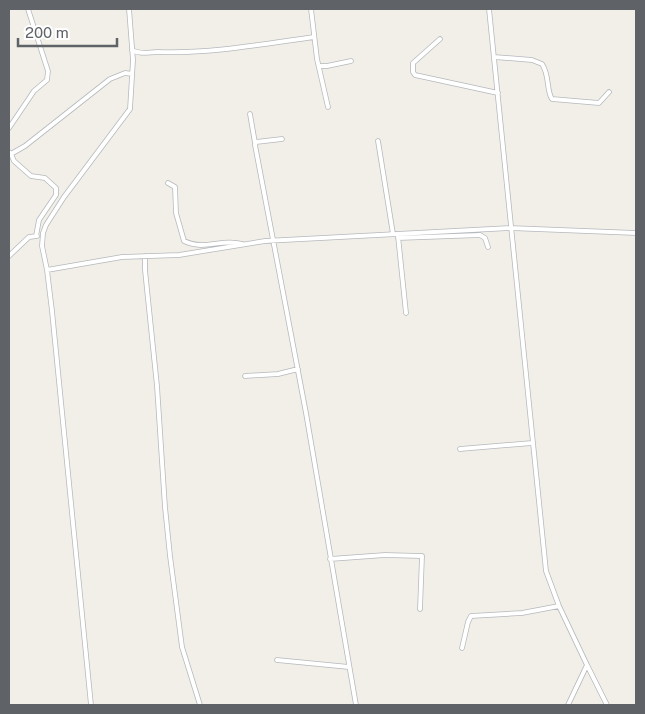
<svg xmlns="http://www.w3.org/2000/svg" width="645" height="714" font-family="'Public Sans',sans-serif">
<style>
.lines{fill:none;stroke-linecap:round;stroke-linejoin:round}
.minor-casing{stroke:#b5b8bc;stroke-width:5.5}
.minor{stroke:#fff;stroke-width:4}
</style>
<rect width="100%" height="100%" fill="#f1efe8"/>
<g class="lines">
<defs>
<path id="minor" d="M311 9 317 59 328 107
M489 9 546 571 559 606 587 665 568 705
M440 39 413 63V72L415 75 498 93
M132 50C140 55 149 52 158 52 209 54 263 44 314 37
M494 57 532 60 542 64C550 76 546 90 552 99L599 103 609 92
M320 66H327L351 61
M250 114 255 143
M9 128 34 91 47 80 48 71 28 9
M282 139 256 142 255 145 306 413 356 705
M378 141 393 234
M9 152 11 154 14 161 31 176 45 178 56 188V195L39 220 36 236
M11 154 25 146 110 79 125 73 132 74
M168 183 175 187 176 213 184 241C205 251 222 238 242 244
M398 236 406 313
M398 238 480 235 485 238 488 247
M9 256 29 237 37 236
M145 256V270L157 386 165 507 170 556 182 647 200 705
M47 270 122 257 179 255 265 241 510 228 636 233
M245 376 278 374 298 369
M460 449 532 443
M330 559 385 555 422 556 420 609
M462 648 468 622 471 616 522 613 559 606
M277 660 349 667
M587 665 607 705
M91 705 52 311 47 270 42 246 43 233 46 225 64 197 130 109 133 60 129 9"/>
</defs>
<use href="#minor" class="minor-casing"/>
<use href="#minor" class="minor"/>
</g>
<rect width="645" height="714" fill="none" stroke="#5f6368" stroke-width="20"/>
<path d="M18 38v8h99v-8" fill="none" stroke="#5f6368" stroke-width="2.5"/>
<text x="25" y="38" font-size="15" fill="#5f6368" stroke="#ffffff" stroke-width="4" paint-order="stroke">200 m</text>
</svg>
